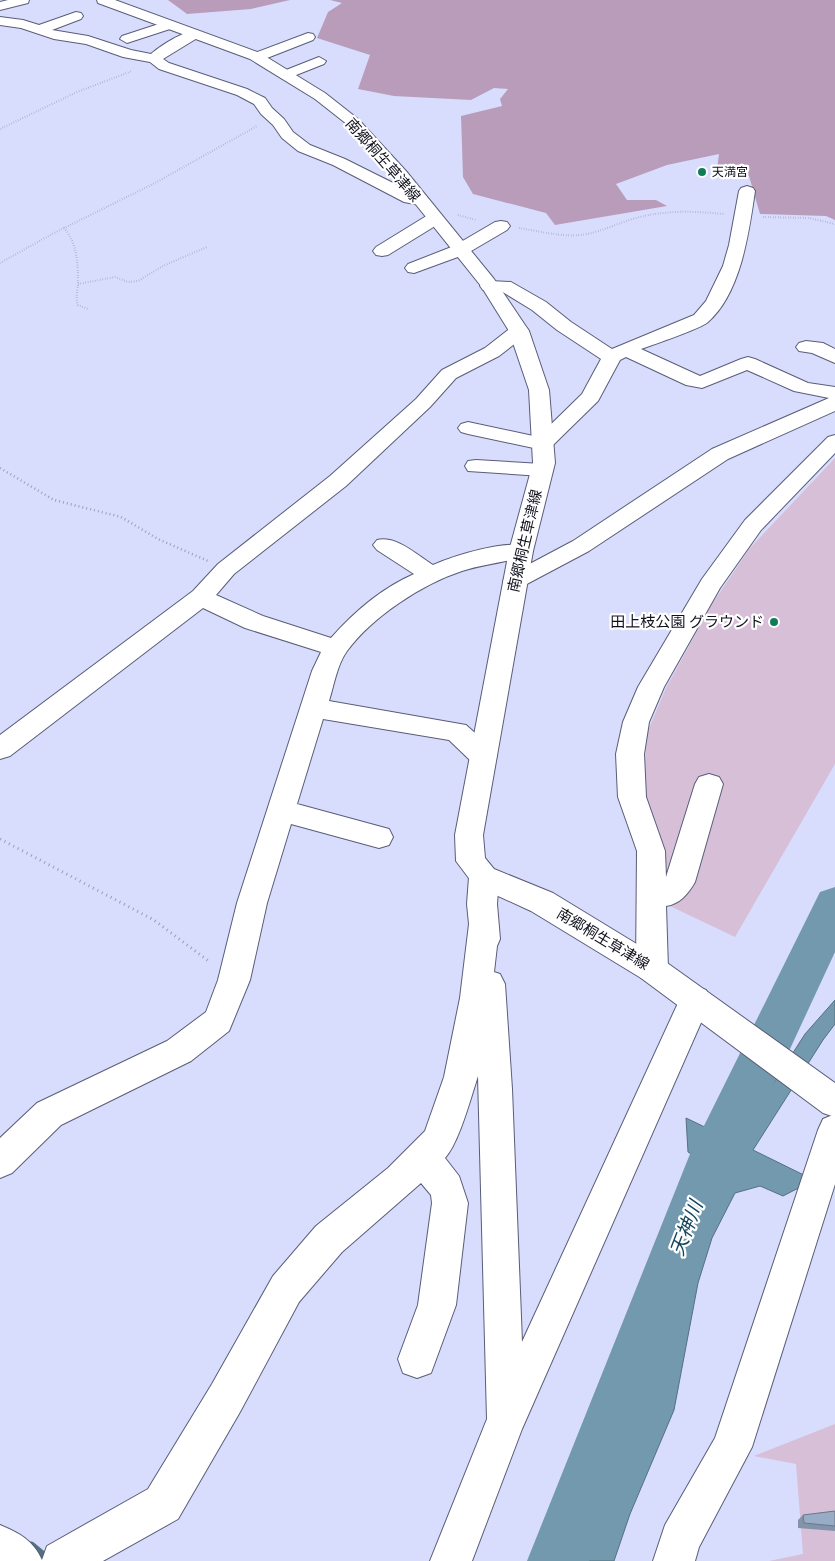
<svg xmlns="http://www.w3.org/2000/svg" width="835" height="1561" font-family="Raleway,'Noto Sans JP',sans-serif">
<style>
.green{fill:#d7bfd8}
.forest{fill:#b99cba}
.water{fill:#7299ae;stroke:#557082}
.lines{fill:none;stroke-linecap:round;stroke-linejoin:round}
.stream{stroke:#557082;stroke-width:9}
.river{fill:#7299ae;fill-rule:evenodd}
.minor-casing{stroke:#595d78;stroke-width:2}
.major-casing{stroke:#595d78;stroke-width:2}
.path-far2{stroke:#9a9eb8;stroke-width:2;stroke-dasharray:0.5 2;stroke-linecap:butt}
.path-far1{stroke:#9a9eb8;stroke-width:2.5;stroke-dasharray:1 3;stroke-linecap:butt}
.path{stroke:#9a9eb8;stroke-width:3;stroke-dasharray:1 4;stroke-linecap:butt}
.minor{fill:#fff;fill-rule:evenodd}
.major{fill:#fff;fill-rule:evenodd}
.wall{fill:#8394aa}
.building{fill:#98acc6;stroke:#6a788b}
.poi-dot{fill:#107d59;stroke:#fff;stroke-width:2}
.labels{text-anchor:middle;stroke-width:4.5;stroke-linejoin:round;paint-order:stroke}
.far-poi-label{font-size:12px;fill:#11121d;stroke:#fff;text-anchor:start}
.street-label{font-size:15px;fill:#11121d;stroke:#fff}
.poi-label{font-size:15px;fill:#11121d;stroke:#fff;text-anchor:end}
.near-water-label{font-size:19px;font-style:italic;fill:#154860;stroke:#fff}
</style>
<rect width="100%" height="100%" fill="#d8ddfd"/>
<path class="green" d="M835 458V764L735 937 670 906 665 849 643 794 647 733 666 688 712 604 750 548Z
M835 1424V1561H769L803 1554 796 1464 754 1456Z"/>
<path class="forest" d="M168 0H290L251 9 187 14Z
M330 0H835V220L826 216 760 214 749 176 717 169 719 154 667 165 616 184 627 200H656L667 206 555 225 546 213 473 194 463 177 461 116 502 106 500 99 508 89 494 88 471 100 394 96 358 89 370 55 317 38 328 12 342 3Z"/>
<path class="water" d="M835 1000V1024L823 1040 753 1150 814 1180 783 1196 760 1186 735 1193 712 1238 698 1283 674 1410 630 1514 614 1561H544L560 1520 586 1530 637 1427 668 1305 695 1251 719 1171 688 1152 686 1118 736 1142 805 1034Z"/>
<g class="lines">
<path class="stream" d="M31 1546 49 1561"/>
<path class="river" d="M835 887V952L731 1176 589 1561H527L690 1154 820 892Z"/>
<defs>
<path id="minor" d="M8 0H29L28 3 0 10V2Z
M76 12 81 13 83 16 81 19 52 30 88 36 131 50 151 54C160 46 187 28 199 31L201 34 199 37 163 59 169 63 247 89 265 98 272 108 284 119 293 132 310 145 345 159 415 194 426 196 428 200 426 204 420 205 404 202 333 165 298 151 282 138 273 125 261 114 254 104 237 95 159 69 150 62 123 57 86 44 54 39 21 28 0 25V17L23 20 39 25Z
M168 21 173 22 175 25 173 28 127 43 120 39 122 36Z
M308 33 313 34 315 37 313 40 262 60 257 61 250 57 252 54Z
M319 57 326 61 324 64 286 79 281 78 279 75 281 72Z
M747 186 753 188 755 191C749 232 741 293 708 322 700 329 655 344 641 349L700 376 741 359 748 357 755 359 808 383 835 387V411L728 459 589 551 523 586 515 589 507 586 503 581 507 576 573 541 712 449 829 398 794 391 747 370 702 388 686 385 626 357 620 360 598 401 550 448 543 450 468 434 461 432 458 428 461 424 468 422 538 437 582 394 601 359 557 330 532 310 501 291 483 290 480 286 483 282 489 281 511 282 546 302 571 322 612 349 694 315 706 301 723 266 729 245 739 191 741 188Z
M434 214 440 215 442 219 440 223 388 255 382 256 376 255 373 251 376 247 428 215Z
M501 221 507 222 510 226 507 230 466 254 414 273 408 272 405 268 408 264 454 246 495 222Z
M519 325 526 327 529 331 526 335 499 356 456 378 430 407 346 486 234 574 216 595 263 616 331 638C354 612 382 588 414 574L377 550 373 545 377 540C396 535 417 555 433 565 456 555 505 540 529 546L533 551 529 556C507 562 484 564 462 571 422 584 372 617 347 651 337 665 334 685 329 701L466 725 493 749 497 756 493 763 483 766 473 763 449 740 323 719 297 804 389 829 393 837 389 845 379 848 291 824 267 903 250 980 229 1031 191 1061 61 1125 12 1173 0 1178V1138L37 1103 167 1041 206 1012 218 980 237 903 312 671 321 652 245 628 203 608 10 756 0 759V735L193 591 218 564 330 476 416 399 442 370 485 348 512 327Z
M806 341 823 343 835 349V363L812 353 799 351 796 347 799 343Z
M835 435V453L761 530 720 588 664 687 649 722 644 754 646 797 665 851 666 877 695 784 699 777 709 774 719 777 723 784 695 882C688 894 680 904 666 906L668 969 663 978 652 982 641 978 636 969 637 851 618 797 616 754 623 722 638 687 702 579 745 520 828 437Z
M476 460 542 464 550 465 553 470 550 475 542 476 468 471 465 466 468 461Z
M484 865 494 869 499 877 497 904 500 939 497 946 494 972 500 974 505 984 512 1089 522 1342 684 990 695 986 706 990 711 1000 522 1429 472 1561H430L487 1419 478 1076C471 1097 459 1143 445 1158L459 1176 468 1203 456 1305 431 1373 417 1378 403 1373 398 1359 418 1305 432 1203 431 1195 421 1183 342 1252 299 1302 240 1412 178 1519 103 1561H0V1525C19 1533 33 1540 42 1560L47 1546 148 1489 212 1384 273 1276 316 1226 388 1168 425 1131 444 1077 460 998 469 924 467 904 469 877 474 869Z
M835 1114V1184L752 1447 699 1547 695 1561H653L665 1525 715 1438 818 1130 823 1119Z"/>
<path id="major" d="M97 0H115L260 53 325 93 358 119 406 171 494 279 529 331 549 390 555 463 533 551 483 835 485 858 494 869 553 893 663 960 835 1083V1117L823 1113 641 978 531 911 474 885 456 861 455 835 509 551 533 463 529 390 509 331 481 286 394 177 348 125 315 99 250 59 98 3Z"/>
</defs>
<use href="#minor" class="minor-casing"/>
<use href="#major" class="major-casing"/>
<path class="path-far2" d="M0 129 77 92 132 71
M458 215 476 220
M763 217 809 218 835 224
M64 228C77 242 78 264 78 282 78 289 76 295 77 302L78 305 88 309
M519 228C539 231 560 237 580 235 600 233 617 223 636 218 665 210 694 211 724 214
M0 263 54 233 155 183 257 126
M78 284 115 277 128 282 138 281 163 266 207 247"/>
<path class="path-far1" d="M0 468 54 500 121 517 158 539 208 561"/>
<path class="path" d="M0 839 154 920 210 962"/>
<use href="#minor" class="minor"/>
<use href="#major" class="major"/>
</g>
<path class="wall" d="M835 1511V1531L798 1528V1520L803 1515Z"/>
<path class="building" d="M835 1511V1526L804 1523 803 1515Z"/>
<g class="poi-dot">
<circle cx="702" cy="172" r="5"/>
<circle cx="774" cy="622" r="5"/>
</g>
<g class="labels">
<g class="far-poi-label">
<text x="712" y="176">天満宮</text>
</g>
<g class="street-label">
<text transform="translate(383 160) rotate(49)" y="5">南郷桐生草津線</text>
<text transform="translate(525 541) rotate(-77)" y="5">南郷桐生草津線</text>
<text transform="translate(603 939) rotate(31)" y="5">南郷桐生草津線</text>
</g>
<g class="poi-label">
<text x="764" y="627">田上枝公園 グラウンド</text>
</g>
<g class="near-water-label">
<text transform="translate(686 1228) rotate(-69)" y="7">天神川</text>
</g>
</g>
</svg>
